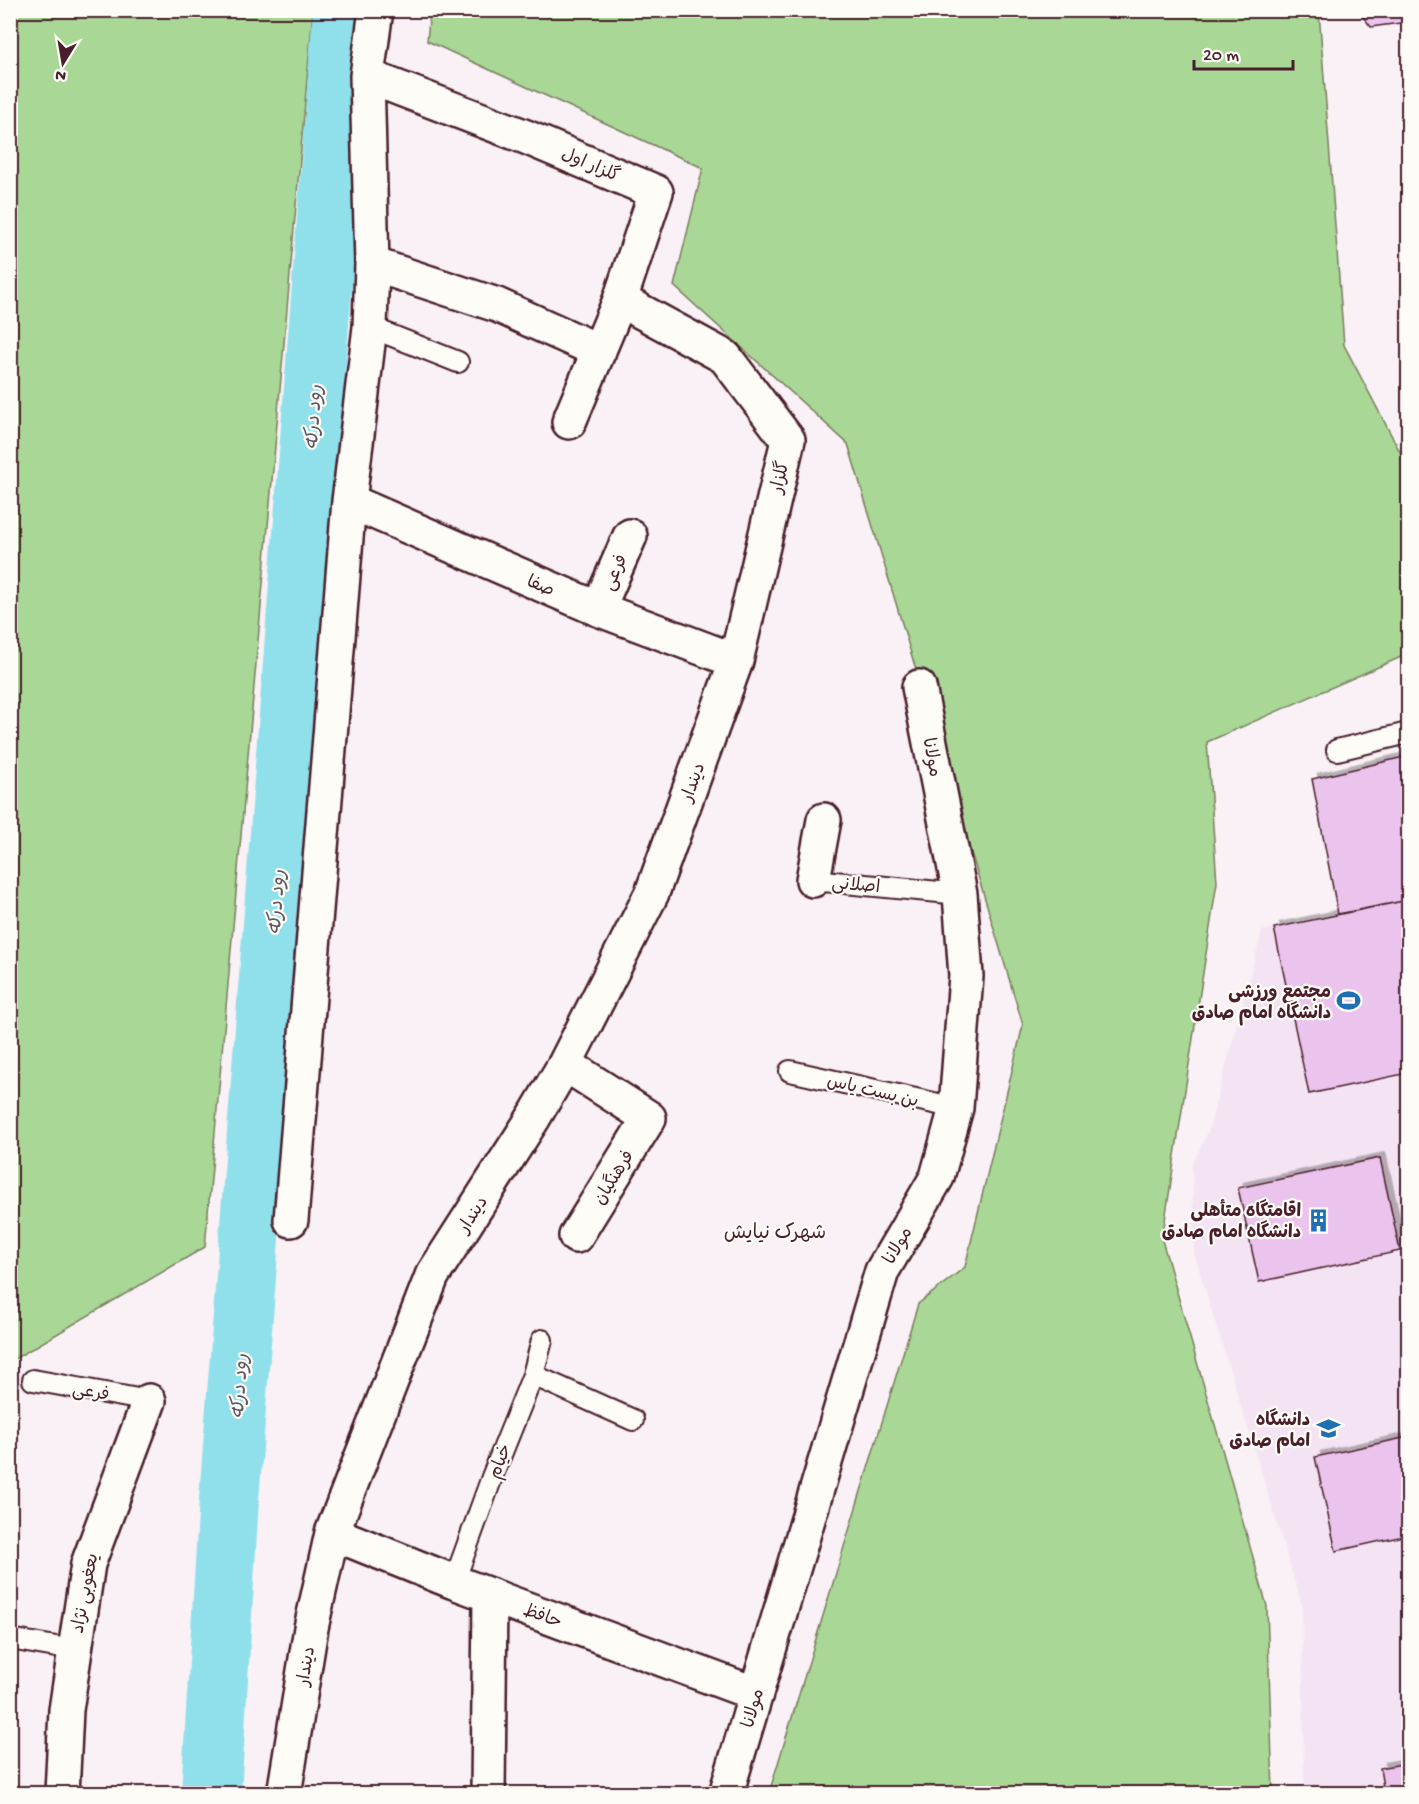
<svg xmlns="http://www.w3.org/2000/svg" width="1419" height="1804" font-family="'Gochi Hand','Playpen Sans Arabic',sans-serif">
<style>
.built{fill:#f4e4f3}
.green{fill:#a9d796;stroke:#7a7b60;stroke-width:1.5}
.lines{fill:none;stroke-linecap:round;stroke-linejoin:round}
.river{stroke:#8fe0eb;stroke-width:60}
.building{fill:#eac4ed;stroke:#4a1f2b;stroke-width:1.5;filter:url(#shadow)}
.lane-casing{stroke:#4a1f2b;stroke-width:24}
.street-casing{stroke:#4a1f2b;stroke-width:38}
.lane{stroke:#fdfcf7;stroke-width:20}
.street{stroke:#fdfcf7;stroke-width:33}
.labels{text-anchor:middle;stroke-width:4.5;stroke-linejoin:round;paint-order:stroke}
.street-label{font-size:18px;fill:#4a1f2b;stroke:#fdfcf7}
.poi-label{font-size:18px;font-weight:bold;fill:#4a1f2b;stroke:#fdfcf7;text-anchor:end}
.water-label{font-size:20px;font-style:italic;fill:#5f5965;stroke:#fdfcf7}
.neighbourhood-label{font-size:20px;fill:#4a1f2b;stroke:#fdfcf7}
</style>
<defs>
<filter id="shadow"><feDropShadow dx="5.5" dy="-5.5" stdDeviation="0" flood-color="#0004"/></filter>
</defs>
<rect width="100%" height="100%" fill="#f9f1f5"/>
<filter id="ink" filterUnits="userSpaceOnUse"><feTurbulence type="fractalNoise" baseFrequency=".0167" numOctaves="2"/><feDisplacementMap in="SourceGraphic" scale="12" xChannelSelector="R" yChannelSelector="G"/><feConvolveMatrix kernelMatrix="1 2 1 2 8 2 1 2 1" color-interpolation-filters="sRGB"/></filter>
<g filter="url(#ink)">
<path class="built" d="M1274 928 1309 1093 1408 1073V1793H1304L1302 1605 1194 1253 1192 1164 1208 1132 1262 931Z"/>
<path class="green" d="M430 10 1319 11 1344 345 1408 467V654L1207 742 1217 882 1162 1240 1267 1606 1273 1793H769L918 1304 965 1267 1023 1025 848 444 674 286 703 168 427 41Z
M10 11H313L205 1247 11 1361Z"/>
<g class="lines">
<path class="river" d="M211 1794 229 1499 343 10"/>
</g>
<path class="building" d="M1358 10H1408V22L1371 27Z
M1408 756V900L1338 914 1312 779Z
M1408 900V1073L1309 1094 1274 928Z
M1380 1158 1400 1251 1259 1282 1238 1188Z
M1408 1437V1535L1336 1551 1315 1457Z
M1408 1763V1794H1384L1380 1768Z"/>
<g class="lines">
<defs>
<path id="lane" d="M370 327 458 362
M1337 750 1408 733
M813 880 960 894
M790 1071 956 1108
M533 1375 633 1420
M33 1380 149 1401
M454 1582 492 1477 533 1375 542 1340
M10 1639 73 1650"/>
<path id="street" d="M367 76 526 137 656 192 620 300 569 422
M372 264 497 305 599 351
M349 501 598 609 736 661
M598 609 630 536
M813 880 824 820
M565 1064 649 1118 576 1236
M291 1220 349 501 370 327 372 264 367 76 376 10
M332 1533 454 1582 756 1694
M62 1794 66 1710 88 1564 149 1401
M284 1794 311 1628 332 1533 432 1276 534 1117 565 1064 652 893 736 661 788 440 725 357 620 300
M488 1794 490 1596
M726 1794 882 1271 937 1177 956 1108 966 976 960 894 919 687"/>
</defs>
<use href="#lane" class="lane-casing"/>
<use href="#street" class="street-casing"/>
<use href="#lane" class="lane"/>
<use href="#street" class="street"/>
</g>
</g>
<defs>
<symbol id="stadium-bare" viewBox="-9 -9 18 18"><path d="M0-5a6.5 5 0 1 0 0 10a6.5 5 0 1 0 0-10ZM-3.5-1.8h7v3.6h-7Z" fill="#1f6fb2" stroke="#fdfcf7" stroke-width="2.5" paint-order="stroke"/></symbol>
<symbol id="building-bare" viewBox="-9 -9 18 18"><path d="M-4-6H4V6H1V3H-1V6H-4ZM-2.5-4.3h1.7v1.8h-1.7ZM.8-4.3h1.7v1.8H.8ZM-2.5-1h1.7V.8h-1.7ZM.8-1h1.7V.8H.8Z" fill="#1f6fb2" stroke="#fdfcf7" stroke-width="2.5" paint-order="stroke"/></symbol>
<symbol id="university-bare" viewBox="-9 -9 18 18"><path d="M0-5L7-2L0 1L-7-2ZM-4 1L0 2.5L4 1V4Q0 6-4 4Z" fill="#1f6fb2" stroke="#fdfcf7" stroke-width="2.5" paint-order="stroke"/></symbol>
</defs>
<g fill-rule="evenodd">
<use href="#stadium-bare" x="1332" y="984" width="33" height="33"/>
<use href="#building-bare" x="1302" y="1204" width="33" height="33"/>
<use href="#university-bare" x="1312" y="1412" width="33" height="33"/>
</g>
<g class="labels">
<g class="street-label">
<text transform="translate(591 164) rotate(23)" y="6">گلزار اول</text>
<text transform="translate(779 477) rotate(-77)" y="6">گلزار</text>
<text transform="translate(614 572) rotate(-66)" y="6">فرعی</text>
<text transform="translate(541 585) rotate(23)" y="6">صفا</text>
<text transform="translate(933 757) rotate(79)" y="6">مولانا</text>
<text transform="translate(692 782) rotate(-70)" y="6">دیندار</text>
<text transform="translate(856 884) rotate(5)" y="6">اصلانی</text>
<text transform="translate(873 1090) rotate(13)" y="6">بن بست یاس</text>
<text transform="translate(613 1177) rotate(-58)" y="6">فرهنگیان</text>
<text transform="translate(472 1214) rotate(-57)" y="6">دیندار</text>
<text transform="translate(897 1245) rotate(-60)" y="6">مولانا</text>
<text transform="translate(91 1391) rotate(10)" y="6">فرعی</text>
<text transform="translate(499 1461) rotate(-69)" y="6">خیام</text>
<text transform="translate(84 1593) rotate(-79)" y="6">یعغوبی نژاد</text>
<text transform="translate(543 1615) rotate(20)" y="6">حافظ</text>
<text transform="translate(305 1666) rotate(-81)" y="6">دیندار</text>
<text transform="translate(752 1708) rotate(-74)" y="6">مولانا</text>
</g>
<g class="poi-label">
<text x="1331" y="997">مجتمع ورزشی<tspan x="1331" dy="21">دانشگاه امام صادق</tspan></text>
<text x="1301" y="1216">اقامتگاه متأهلی<tspan x="1301" dy="21">دانشگاه امام صادق</tspan></text>
<text x="1310" y="1425">دانشگاه<tspan x="1310" dy="21">امام صادق</tspan></text>
</g>
<g class="water-label">
<text transform="translate(312 417) rotate(-86)" y="7">رود درکه</text>
<text transform="translate(275 902) rotate(-86)" y="7">رود درکه</text>
<text transform="translate(238 1386) rotate(-86)" y="7">رود درکه</text>
</g>
<g class="neighbourhood-label">
<text x="775" y="1238">شهرک نیایش</text>
</g>
</g>
<rect width="1419" height="1804" fill="none" stroke="#fdfcf7" stroke-width="36"/>
<rect x="18" y="18" width="1383" height="1768" fill="none" stroke="#4a1f2b" stroke-width="2" filter="url(#ink)"/>
<g transform="translate(63 63) rotate(191)" stroke="#fdfcf7" stroke-width="4.5" paint-order="stroke">
<path d="M0-4.5L10 22L0 15L-10 22Z" fill="#4a1f2b"/>
<text y="-9" font-size="16" font-weight="bold" text-anchor="middle" fill="#4a1f2b">N</text>
</g>
<path d="M1194 60v9h99v-9" fill="none" stroke="#4a1f2b" stroke-width="3"/>
<text x="1203" y="60" font-size="18" fill="#4a1f2b" stroke="#fdfcf7" stroke-width="4.5" paint-order="stroke">20 m</text>
</svg>
